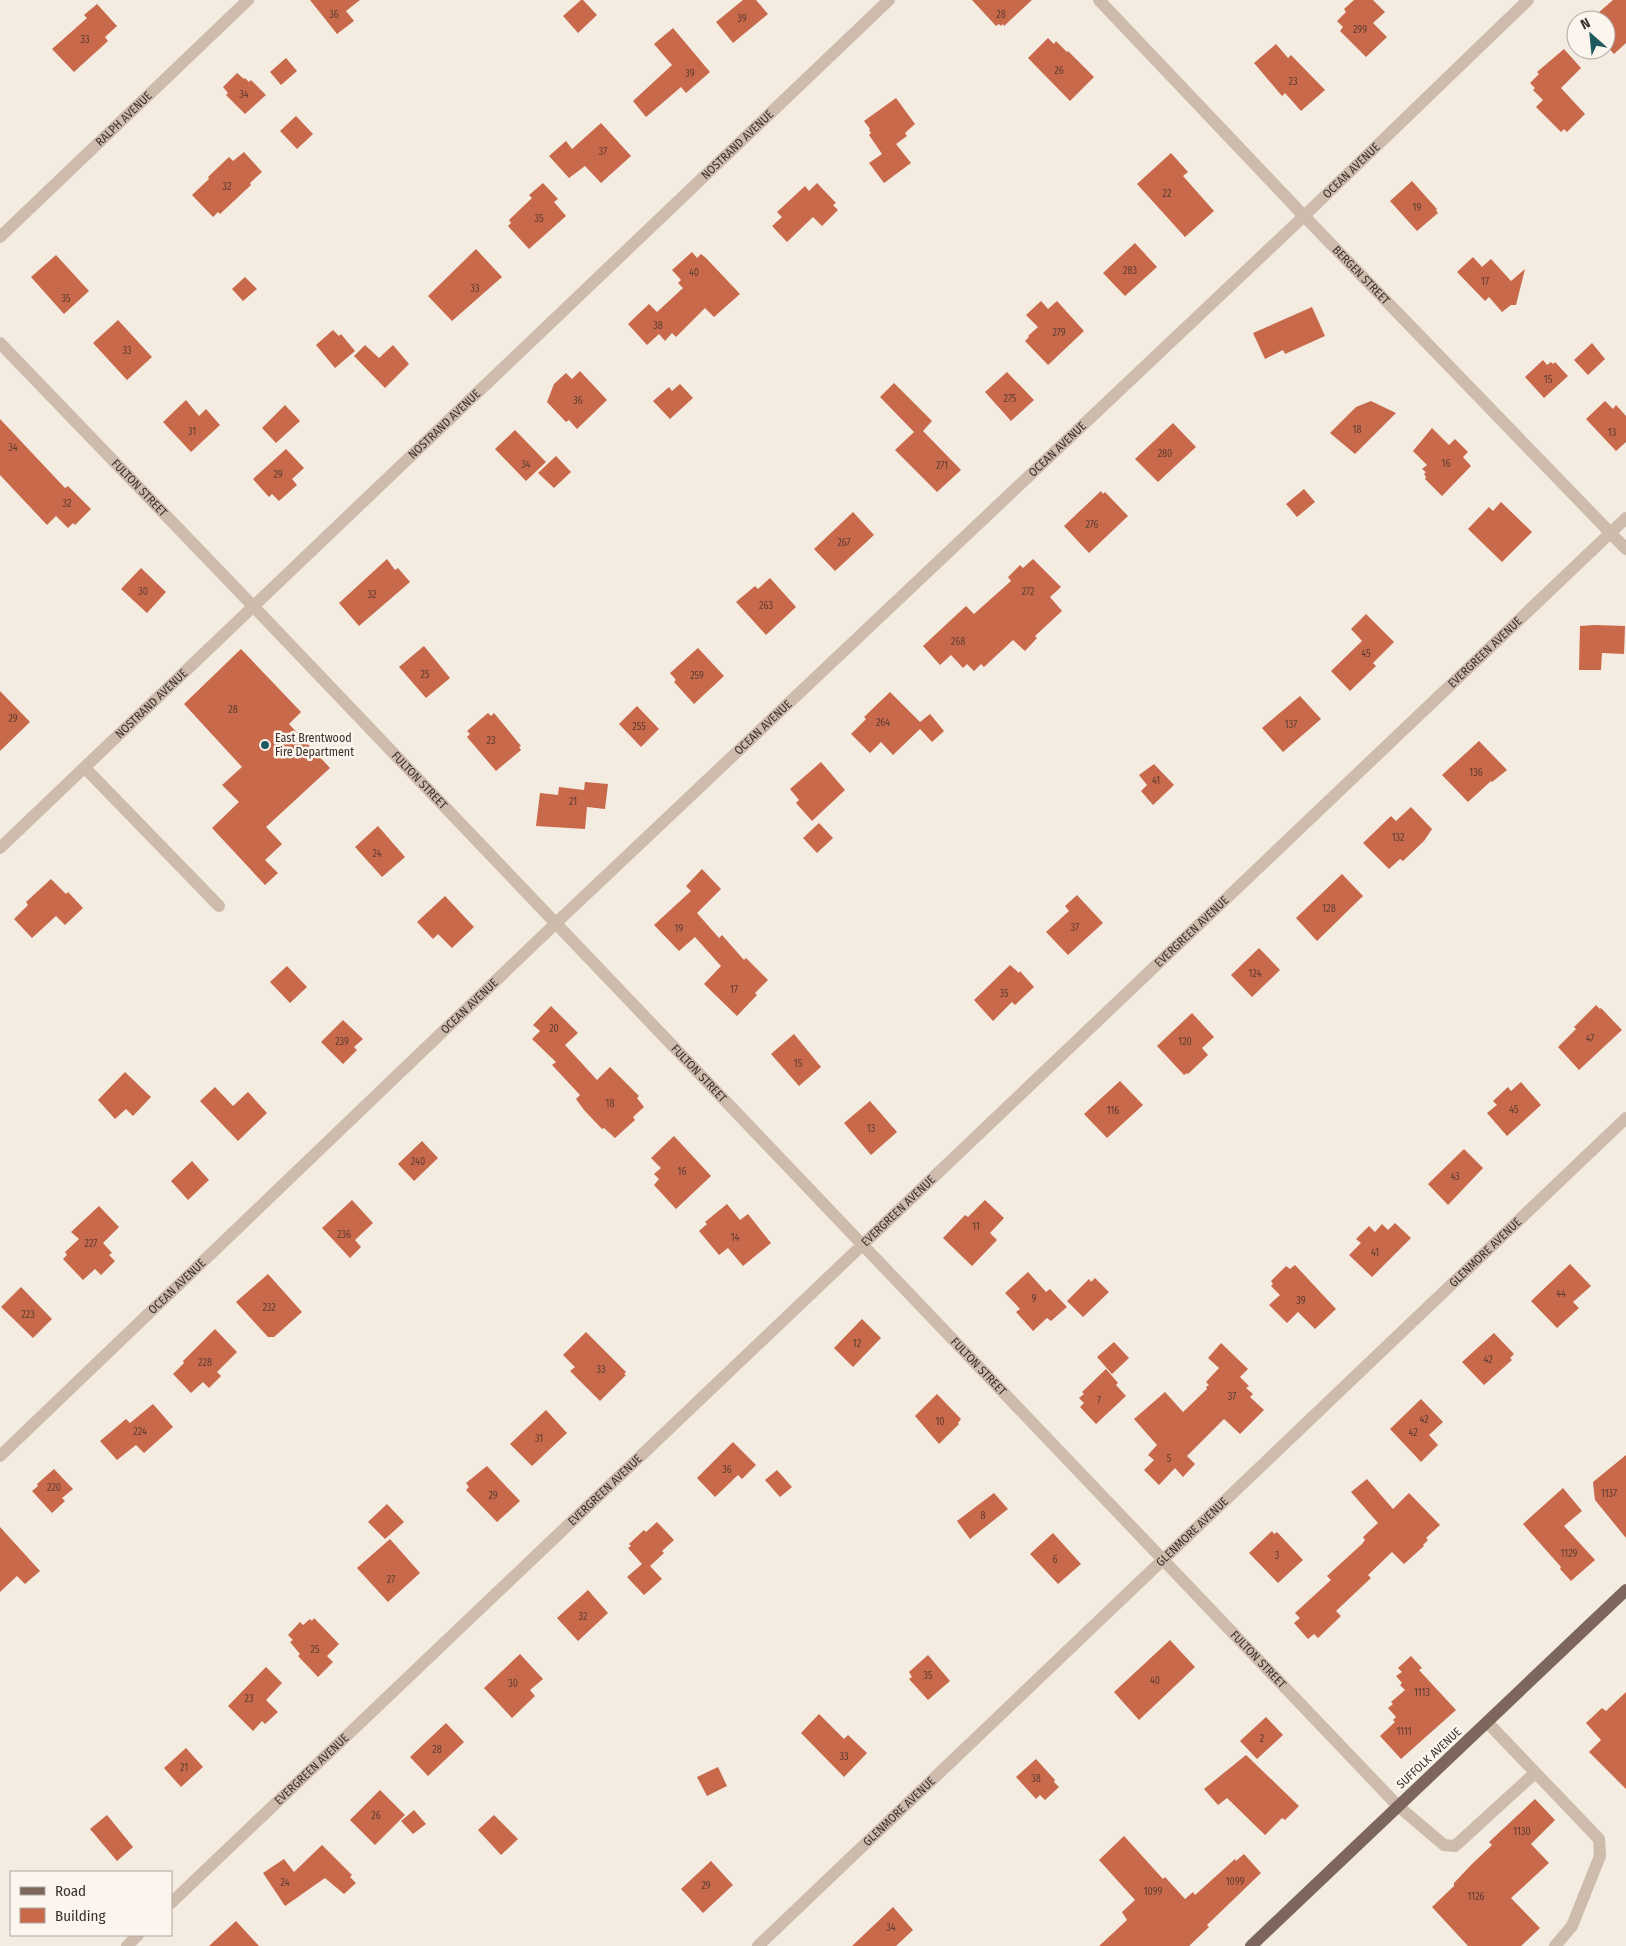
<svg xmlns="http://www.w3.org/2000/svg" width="1626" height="1946" font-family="'Fira Sans Condensed',sans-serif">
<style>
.building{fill:#c8694b}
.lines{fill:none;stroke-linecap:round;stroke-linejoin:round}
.minor{stroke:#cdbbac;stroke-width:12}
.major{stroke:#7d675c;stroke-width:12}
.poi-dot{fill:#1f5a5e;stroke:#fbf5ee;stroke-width:2}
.labels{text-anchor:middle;stroke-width:5;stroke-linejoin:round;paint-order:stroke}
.number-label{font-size:10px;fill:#5e3e33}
.street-label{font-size:12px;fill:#3b302b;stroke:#fbf5ee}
.poi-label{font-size:12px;fill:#3b302b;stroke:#fbf5ee;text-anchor:start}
</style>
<rect width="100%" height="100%" fill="#f4ebe1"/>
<path class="building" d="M310 0H360L346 11 354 21 337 34Z
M581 0H583L597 15 578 33 563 16Z
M743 0H756L768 14 733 43 716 22Z
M972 0H1032L1004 26 1003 24 1001 26 999 24 996 26Z
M1354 0H1373L1385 12 1373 23 1387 37 1366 57 1340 31 1343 27 1337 21 1346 12 1344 9Z
M1613 0H1626V43L1614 54 1606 45V20H1590Z
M97 4 117 26 105 37 108 41 74 72 52 49 87 18 84 15Z
M673 28 710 72 686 93 681 87 646 117 633 101 672 65 654 44Z
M1048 38 1054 44 1056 41 1067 52 1068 51 1094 77 1070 101 1028 58Z
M1276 44 1288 58 1291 55 1325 90 1301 111 1285 93 1282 96 1254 63Z
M1564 49 1581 68 1561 88 1585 114 1567 132 1564 129 1561 132 1536 107 1543 100 1533 90 1535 88 1530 83 1539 74 1537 72Z
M286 58 297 71 281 85 270 72Z
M237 73 244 79 245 78 249 82 251 80 266 95 245 114 226 95 228 93 223 87Z
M896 98 915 124 905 133 907 136 896 144 911 163 884 183 869 163 882 154 869 135 871 133 869 130 870 129 864 121Z
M296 116 313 134 297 149 280 131Z
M601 123 631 156 601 183 585 166 569 178 549 156 566 141 572 149Z
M244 152 262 172 250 183 251 185 220 214 218 212 213 217 192 195 209 179 208 177 229 157 233 161Z
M1171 153 1188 172 1183 176 1214 211 1185 237 1137 184Z
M1412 181 1437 209 1436 210 1438 213 1417 231 1390 201Z
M543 183 558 199 554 202 566 216 529 249 508 226 511 223 509 220 532 198 529 195Z
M817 183 836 203 833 205 838 210 822 226 813 217 787 242 772 226 782 217 777 212 805 186 809 191Z
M1135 243 1157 267 1125 296 1103 273Z
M476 249 502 277 452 321 428 296Z
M692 252 697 258 701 254 706 258 740 294 714 317 705 308 676 337 672 333 665 341 659 334 647 345 628 324 649 304 657 312 683 288 678 283 681 280 672 270Z
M56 255 89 291 64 314 31 277Z
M1473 257 1482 267 1491 259 1511 281 1525 269 1516 305H1511L1502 312 1489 297 1485 301 1457 272Z
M245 277 257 289 243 301 232 289Z
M1041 301 1048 309 1057 301 1084 331 1048 365 1025 341 1029 337 1028 336 1038 327 1026 315Z
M1312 307 1325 336 1285 354 1283 350 1265 359 1253 333Z
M118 320 152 357 127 380 93 343Z
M333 330 339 336 341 334 355 351 335 368 316 345Z
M1592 343 1605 359 1588 375 1574 360Z
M365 345 379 358 393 345 409 364 385 388 354 356Z
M1543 360 1547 365 1551 362 1553 364 1555 362 1568 376 1544 398 1525 377Z
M580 371 607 400 577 429 569 420 566 422 547 402 554 384 566 373 572 379Z
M1007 372 1034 400 1011 421 985 392Z
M894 383 932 421 923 431 961 470 937 492 895 450 914 432 880 397Z
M680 384 693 398 670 419 653 401 669 387 672 391Z
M186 400 199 416 206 409 220 425 191 452 163 422Z
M1371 401 1396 413 1355 454 1330 433 1356 407Z
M1605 401 1613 409 1616 405 1626 416V442L1616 451 1586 419Z
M285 405 300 421 276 443 262 428Z
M0 419 65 488 68 486 91 509 75 525 73 523 68 528 56 516 47 525 0 475Z
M1173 423 1196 447 1158 482 1135 459Z
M1432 428 1449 445 1455 439 1468 452 1463 457 1471 466 1442 496 1425 479 1426 477 1424 474 1426 472 1422 469 1427 465 1413 451Z
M515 430 546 462 526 481 495 449Z
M286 449 304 468 292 479 297 485 279 501 272 494 269 497 253 479Z
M556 456 571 472 554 488 538 473Z
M1304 489 1315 502 1297 517 1286 504Z
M1101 491 1103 494 1105 492 1128 516 1089 553 1064 526Z
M1501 502 1532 532 1502 562 1468 529 1489 507 1493 511Z
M853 512 874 535 835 571 814 549Z
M387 559 395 570 398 568 410 582 359 626 339 603Z
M1033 559 1061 587 1050 597 1062 611 1035 636 1037 638 1025 651 1013 640 984 667 981 664 974 671 967 664 963 668 951 655 940 665 923 646 966 606 974 614 1011 581 1008 577 1020 565 1023 568Z
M141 568 166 592 147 613 121 589Z
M770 578 796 607 766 635 736 602 755 586 758 589Z
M1366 614 1394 642 1373 663 1376 666 1350 691 1331 671 1362 641 1351 629Z
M1594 625 1625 626 1624 654 1602 653 1601 670H1579L1580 626Z
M424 646 450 678 426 698 399 667Z
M698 648 724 676 694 704 674 682 676 680 670 673Z
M241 649 301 712 289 724 330 768 266 827 282 844 265 860 278 873 265 885 212 828 239 802 222 785 242 767 184 704Z
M0 691 30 722 0 751Z
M890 692 920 722 930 714 944 731 932 742 920 729 893 755 881 742 870 753 851 734 866 719 864 717Z
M1300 696 1321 719 1283 752 1262 728Z
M637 706 659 729 641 747 619 724Z
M488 713 491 716 494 713 521 746 519 747 521 750 496 771 467 737 470 734 467 731Z
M1479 741 1507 770 1492 782 1491 781 1468 802 1442 775Z
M821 762 845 790 812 821 796 803 799 800 790 789Z
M1154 764 1174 785 1153 805 1141 791 1147 785 1139 775Z
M585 782 608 784 605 809 587 807 585 829 536 826 540 793 558 795 559 787 584 790Z
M1411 807 1432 829 1424 841 1403 861 1400 859 1389 869 1363 843 1391 816 1396 821Z
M819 823 833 838 817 853 803 838Z
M378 826 405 857 382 877 355 847Z
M702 869 721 889 697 913 719 938 722 935 744 960 746 958 768 980 755 993 757 995 737 1016 704 984 721 966 695 937 679 951 654 925 691 891 686 886Z
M1342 874 1363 896 1317 941 1296 918Z
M51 879 66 894 68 892 83 908 65 925 56 916 32 938 14 919 28 905 26 902Z
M1077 895 1103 923 1068 955 1046 932 1069 911 1065 906Z
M445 896 474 927 452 948 438 934 433 939 417 922Z
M1259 948 1280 970 1252 997 1231 975Z
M1010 965 1019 973 1020 971 1034 987 1015 1005 1012 1002 993 1021 974 1000Z
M287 966 307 987 290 1003 270 982Z
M1596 1005 1600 1009 1601 1008 1622 1030 1579 1070 1558 1047 1576 1029 1574 1027Z
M551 1006 578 1033 565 1045 597 1080 610 1067 639 1096 637 1098 644 1107 633 1117 635 1120 615 1138 604 1128 602 1129 584 1110 576 1099 580 1095 552 1065 556 1062 532 1039 540 1031 533 1025Z
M1192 1013 1214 1037 1202 1048 1208 1055 1188 1074 1187 1073 1184 1075 1157 1046Z
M343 1020 363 1039 354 1047 357 1050 343 1064 321 1042Z
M794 1034 821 1067 799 1086 771 1054Z
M125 1072 151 1097 133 1116 126 1109 115 1119 98 1100Z
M1120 1081 1143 1105 1107 1138 1084 1114Z
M1521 1082 1541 1105 1507 1136 1487 1113 1497 1105 1493 1101 1508 1087 1511 1091Z
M215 1087 233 1106 248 1092 267 1113 238 1141 200 1101Z
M870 1101 897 1132 871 1155 844 1123Z
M674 1136 711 1176 676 1209 654 1185 659 1179 654 1174 661 1168 651 1158Z
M422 1141 438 1158 414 1181 398 1164Z
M1464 1149 1483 1168 1448 1205 1428 1184Z
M192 1161 209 1180 188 1200 171 1181Z
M352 1200 373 1223 355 1240 361 1247 350 1258 322 1228Z
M985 1200 1004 1218 990 1233 997 1240 972 1266 943 1238 965 1215 968 1217Z
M727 1204 740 1220 748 1214 771 1243 743 1266 728 1248 719 1255 699 1231 707 1224 705 1222Z
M99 1206 119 1227 103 1243 112 1253 109 1255 115 1261 101 1275 95 1269 83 1280 63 1259 67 1255 65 1252 79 1239 71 1232Z
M1395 1223 1411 1238 1372 1277 1349 1255 1361 1243 1356 1239 1369 1226 1375 1232 1382 1224 1388 1230Z
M1570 1264 1591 1286 1573 1302 1579 1308 1557 1328 1531 1301Z
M1295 1265 1336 1309 1315 1329 1298 1312 1287 1323 1269 1305 1280 1295 1271 1286 1273 1284 1271 1281 1286 1266 1290 1269Z
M1028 1272 1046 1292 1050 1289 1067 1307 1051 1321 1047 1318 1033 1331 1016 1312 1020 1309 1005 1293Z
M268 1274 302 1312 274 1337H268L236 1302Z
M1095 1278 1109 1292 1083 1317 1067 1301 1089 1279 1091 1282Z
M21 1287 52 1319 33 1338 1 1307Z
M862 1319 881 1338 853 1367 834 1348Z
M215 1329 237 1352 217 1372 221 1376 209 1388 203 1382 191 1393 173 1374 184 1363 183 1361Z
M586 1332 626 1372 624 1374 626 1375 600 1401 570 1371 575 1367 563 1355Z
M1494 1333 1514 1354 1510 1358 1512 1360 1484 1385 1462 1362Z
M1114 1342 1129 1358 1112 1374 1097 1357Z
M1221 1343 1248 1369 1240 1377 1249 1386 1246 1388 1253 1394 1250 1397 1264 1410 1240 1434 1224 1419 1187 1456 1195 1464 1183 1477 1175 1468 1159 1485 1144 1470 1154 1460 1148 1455 1157 1445 1134 1419 1165 1392 1183 1412 1207 1389 1206 1387 1209 1385 1206 1382 1219 1368 1208 1358Z
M1106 1369 1118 1383 1116 1385 1126 1396 1096 1424 1080 1407 1084 1403 1079 1398 1084 1394 1082 1392Z
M937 1394 961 1419 958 1423 959 1424 939 1444 915 1416Z
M1421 1399 1443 1422 1429 1435 1438 1445 1421 1462 1390 1429Z
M153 1404 173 1427 144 1453 136 1445 117 1460 100 1441 126 1419 130 1423Z
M546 1410 567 1433 532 1466 510 1444Z
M733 1442 756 1465 742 1479 738 1475 715 1497 697 1478Z
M1626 1455V1538L1595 1500 1593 1482Z
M487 1466 520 1501 497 1522 466 1490 469 1487 466 1483Z
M54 1469 73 1489 62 1498 65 1501 52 1513 32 1491 38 1486 37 1484Z
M777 1470 792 1487 780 1497 765 1480Z
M1367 1479 1393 1509 1409 1493 1440 1525 1426 1538 1428 1540 1423 1545 1424 1546 1404 1564 1392 1552 1368 1575 1371 1578 1336 1611 1341 1616 1318 1638 1314 1634 1308 1639 1294 1623 1300 1618 1295 1613 1331 1580 1327 1576 1362 1544 1365 1540 1363 1537 1378 1523 1351 1492Z
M1563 1488 1582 1511 1564 1526 1595 1560 1571 1581 1560 1569 1561 1567 1523 1524Z
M994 1493 1008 1509 970 1539 957 1521Z
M387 1504 404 1522 385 1539 368 1522Z
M657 1522 674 1540 662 1551 664 1553 650 1566 662 1579 644 1595 627 1577 642 1564 628 1548 631 1546 629 1544 644 1530 646 1532Z
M0 1527 40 1571 25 1584 17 1576 0 1592Z
M1272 1531 1274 1534 1277 1532 1303 1560 1278 1583 1249 1553Z
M1053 1533 1081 1564 1058 1584 1030 1554Z
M390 1539 420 1573 388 1602 357 1568Z
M588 1590 608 1613 578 1641 557 1618Z
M314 1618 339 1644 327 1656 333 1662 318 1677 298 1656 300 1654 290 1642 293 1640 288 1635 300 1622 303 1625 310 1619 312 1621Z
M1170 1640 1195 1667 1139 1720 1114 1692Z
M520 1654 543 1679 530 1690 535 1696 512 1718 484 1688Z
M928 1655 950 1681 928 1700 909 1679 912 1677 909 1672Z
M1411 1656 1422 1668 1419 1670 1456 1710 1401 1759 1380 1736 1395 1722 1393 1720 1396 1717 1388 1708 1393 1704 1391 1702 1405 1690 1400 1685 1402 1683 1396 1676 1402 1672 1398 1668Z
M266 1667 282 1683 266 1700 278 1712 265 1724 262 1721 253 1731 228 1706Z
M1626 1692V1789L1589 1752 1601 1740 1586 1723 1602 1708 1606 1711Z
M819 1714 844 1739 848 1735 867 1753 844 1777 801 1733Z
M1266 1717 1283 1735 1257 1759 1240 1741Z
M446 1723 464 1742 428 1776 410 1757Z
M186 1748 203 1767 181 1787 164 1768Z
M1246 1755 1299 1806 1285 1820 1282 1818 1265 1835 1227 1798 1218 1805 1204 1789Z
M1036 1759 1055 1780 1054 1782 1059 1787 1045 1800 1040 1795 1036 1799 1016 1777Z
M718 1767 727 1786 707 1796 697 1777Z
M380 1790 405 1815 375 1845 350 1820Z
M1535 1799 1555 1820 1531 1844 1549 1863 1511 1898 1540 1928 1521 1946H1468L1432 1907 1454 1886V1883L1472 1864 1492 1845 1489 1842Z
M414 1810 426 1824 413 1834 401 1821Z
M107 1815 133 1847 117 1861 90 1829Z
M494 1815 518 1839 501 1855 478 1830Z
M1124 1836 1163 1879 1165 1877 1185 1899 1193 1892 1195 1895 1235 1859 1236 1861 1244 1854 1261 1873 1207 1925 1209 1927 1189 1946H1099L1127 1920 1122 1912 1135 1900 1099 1860Z
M322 1845 352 1875 350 1877 356 1883 344 1894 325 1878 285 1906 263 1873 284 1859 294 1872Z
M711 1861 733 1885 703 1913 681 1889Z
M893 1907 913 1930 896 1946H852Z
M236 1921 259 1946H209Z"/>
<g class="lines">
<g class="minor">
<path id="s1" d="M1099 0 1304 216 1626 549"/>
<path id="s2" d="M0 237 248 0"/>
<path id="s3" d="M0 343 254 607 1398 1806 1444 1845 1455 1846 1535 1773"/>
<path d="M85 768 219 906"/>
<path id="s4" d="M0 848 889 0"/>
<path id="s5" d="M0 1456 555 924 1304 216 1528 0"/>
<path d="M1487 1722 1599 1839 1600 1856 1572 1926 1555 1946"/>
<path id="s6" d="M171 1903 1626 518"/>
<path d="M127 1946 138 1935"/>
<path id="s7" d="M758 1946 1626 1118"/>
</g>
<path class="major" d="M1251 1946 1626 1590"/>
</g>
<circle class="poi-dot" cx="265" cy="745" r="5"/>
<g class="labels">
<g class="number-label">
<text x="334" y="18">36</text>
<text x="1001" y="18">28</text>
<text x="742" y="22">39</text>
<text x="1360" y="33">299</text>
<text x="85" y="43">33</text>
<text x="1059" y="74">26</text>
<text x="690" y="77">39</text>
<text x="1293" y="85">23</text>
<text x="244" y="98">34</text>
<text x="603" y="155">37</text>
<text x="227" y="190">32</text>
<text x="1167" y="197">22</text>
<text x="1417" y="211">19</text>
<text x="539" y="222">35</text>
<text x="1130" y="274">283</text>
<text x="694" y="276">40</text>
<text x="1485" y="285">17</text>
<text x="475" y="292">33</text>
<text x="66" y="302">35</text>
<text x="658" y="329">38</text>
<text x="1059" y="336">279</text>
<text x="127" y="354">33</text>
<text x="1548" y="383">15</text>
<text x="1010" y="402">275</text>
<text x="578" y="404">36</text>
<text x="1357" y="433">18</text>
<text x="192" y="435">31</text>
<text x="1612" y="436">13</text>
<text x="13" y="451">34</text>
<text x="1165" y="457">280</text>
<text x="1446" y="467">16</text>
<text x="526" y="468">34</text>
<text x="942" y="469">271</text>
<text x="278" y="478">29</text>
<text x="67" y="507">32</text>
<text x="1092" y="528">276</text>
<text x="844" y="546">267</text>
<text x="143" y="595">30</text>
<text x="1028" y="595">272</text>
<text x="372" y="598">32</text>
<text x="766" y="609">263</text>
<text x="958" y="645">268</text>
<text x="1366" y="657">45</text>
<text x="425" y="678">25</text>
<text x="697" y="679">259</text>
<text x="233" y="713">28</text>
<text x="13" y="722">29</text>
<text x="883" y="726">264</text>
<text x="1291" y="728">137</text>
<text x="639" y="730">255</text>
<text x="491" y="744">23</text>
<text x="1476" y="776">136</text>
<text x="1156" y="784">41</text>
<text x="573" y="805">21</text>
<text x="1398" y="841">132</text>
<text x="377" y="857">24</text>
<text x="1329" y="912">128</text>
<text x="1075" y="931">37</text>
<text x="679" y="932">19</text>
<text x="1255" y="977">124</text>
<text x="734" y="993">17</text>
<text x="1004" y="997">35</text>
<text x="554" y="1032">20</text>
<text x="1590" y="1042">47</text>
<text x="342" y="1045">239</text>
<text x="1185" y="1045">120</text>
<text x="798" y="1067">15</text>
<text x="610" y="1107">18</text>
<text x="1514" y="1113">45</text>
<text x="1113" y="1114">116</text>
<text x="871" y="1132">13</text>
<text x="418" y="1165">240</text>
<text x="682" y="1175">16</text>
<text x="1455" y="1180">43</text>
<text x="976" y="1230">11</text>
<text x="344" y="1238">236</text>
<text x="735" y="1241">14</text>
<text x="91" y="1247">227</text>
<text x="1375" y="1256">41</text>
<text x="1561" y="1297">44</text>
<text x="1034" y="1302">9</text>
<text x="1301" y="1304">39</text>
<text x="269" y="1311">232</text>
<text x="28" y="1318">223</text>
<text x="857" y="1347">12</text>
<text x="1488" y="1363">42</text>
<text x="205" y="1366">228</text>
<text x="601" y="1373">33</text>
<text x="1232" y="1400">37</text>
<text x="1099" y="1404">7</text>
<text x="1424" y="1423">42</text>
<text x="940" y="1425">10</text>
<text x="140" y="1435">224</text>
<text x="1413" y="1436">42</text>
<text x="539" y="1442">31</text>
<text x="1169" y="1462">5</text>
<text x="727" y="1473">36</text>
<text x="54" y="1491">220</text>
<text x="1609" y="1497">1137</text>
<text x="493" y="1499">29</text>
<text x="983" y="1519">8</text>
<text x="1569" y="1557">1129</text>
<text x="1277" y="1559">3</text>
<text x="1055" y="1563">6</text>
<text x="391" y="1583">27</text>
<text x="583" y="1620">32</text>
<text x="315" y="1653">25</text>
<text x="928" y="1679">35</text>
<text x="1155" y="1684">40</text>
<text x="513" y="1687">30</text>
<text x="1422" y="1696">1113</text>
<text x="249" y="1702">23</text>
<text x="1404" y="1735">1111</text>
<text x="1262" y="1742">2</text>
<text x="437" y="1753">28</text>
<text x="844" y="1760">33</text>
<text x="184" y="1771">21</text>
<text x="1036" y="1782">38</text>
<text x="376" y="1819">26</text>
<text x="1522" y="1835">1130</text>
<text x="1235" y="1885">1099</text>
<text x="285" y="1886">24</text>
<text x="706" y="1889">29</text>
<text x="1153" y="1895">1099</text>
<text x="1476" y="1900">1126</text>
<text x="891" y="1931">34</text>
</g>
<g class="street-label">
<text dy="4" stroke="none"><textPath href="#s2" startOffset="171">RALPH AVENUE</textPath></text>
<text dy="4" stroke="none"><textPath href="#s4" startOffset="1019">NOSTRAND AVENUE</textPath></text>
<text dy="4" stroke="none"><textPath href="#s5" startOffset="1865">OCEAN AVENUE</textPath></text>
<text dy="4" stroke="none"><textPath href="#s1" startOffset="380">BERGEN STREET</textPath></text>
<text dy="4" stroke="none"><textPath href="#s4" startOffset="614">NOSTRAND AVENUE</textPath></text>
<text dy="4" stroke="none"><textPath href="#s5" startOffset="1460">OCEAN AVENUE</textPath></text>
<text dy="4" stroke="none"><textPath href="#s3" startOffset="201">FULTON STREET</textPath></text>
<text dy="4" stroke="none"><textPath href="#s6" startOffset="1814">EVERGREEN AVENUE</textPath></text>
<text dy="4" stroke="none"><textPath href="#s4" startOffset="209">NOSTRAND AVENUE</textPath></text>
<text dy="4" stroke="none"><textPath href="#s5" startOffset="1055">OCEAN AVENUE</textPath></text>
<text dy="4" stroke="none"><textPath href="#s3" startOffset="606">FULTON STREET</textPath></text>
<text dy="4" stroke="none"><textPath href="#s6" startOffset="1409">EVERGREEN AVENUE</textPath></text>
<text dy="4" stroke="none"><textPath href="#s5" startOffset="650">OCEAN AVENUE</textPath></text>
<text dy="4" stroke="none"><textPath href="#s3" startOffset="1011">FULTON STREET</textPath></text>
<text dy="4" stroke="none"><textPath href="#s6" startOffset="1004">EVERGREEN AVENUE</textPath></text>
<text dy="4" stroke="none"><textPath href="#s7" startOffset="1005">GLENMORE AVENUE</textPath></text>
<text dy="4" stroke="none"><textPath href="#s5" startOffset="245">OCEAN AVENUE</textPath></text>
<text dy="4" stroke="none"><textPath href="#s3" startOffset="1416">FULTON STREET</textPath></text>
<text dy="4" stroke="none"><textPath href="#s6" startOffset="599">EVERGREEN AVENUE</textPath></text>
<text dy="4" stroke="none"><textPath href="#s7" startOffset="600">GLENMORE AVENUE</textPath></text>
<text dy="4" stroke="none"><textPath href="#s3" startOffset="1821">FULTON STREET</textPath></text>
<text transform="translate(1429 1758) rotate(-43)" y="4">SUFFOLK AVENUE</text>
<text dy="4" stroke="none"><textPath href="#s6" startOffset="194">EVERGREEN AVENUE</textPath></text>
<text dy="4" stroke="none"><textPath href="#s7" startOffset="195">GLENMORE AVENUE</textPath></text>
</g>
<g class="poi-label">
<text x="275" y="742">East Brentwood<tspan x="275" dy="14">Fire Department</tspan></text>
</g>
</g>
<rect x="10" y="1871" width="162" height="65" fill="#fbf5ee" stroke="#aea6a0"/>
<rect x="20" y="1887" width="25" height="8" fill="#7d675c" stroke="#aea6a0"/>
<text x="55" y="1896" font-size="15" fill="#3b302b">Road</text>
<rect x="20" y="1908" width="25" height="15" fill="#c8694b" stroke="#aea6a0"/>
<text x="55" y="1921" font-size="15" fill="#3b302b">Building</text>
<g transform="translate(1591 35) rotate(333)"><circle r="24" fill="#fbf5ee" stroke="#aea6a0"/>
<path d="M0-4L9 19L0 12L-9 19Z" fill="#1f5a5e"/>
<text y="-8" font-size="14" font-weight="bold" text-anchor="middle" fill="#3b302b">N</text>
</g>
</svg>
